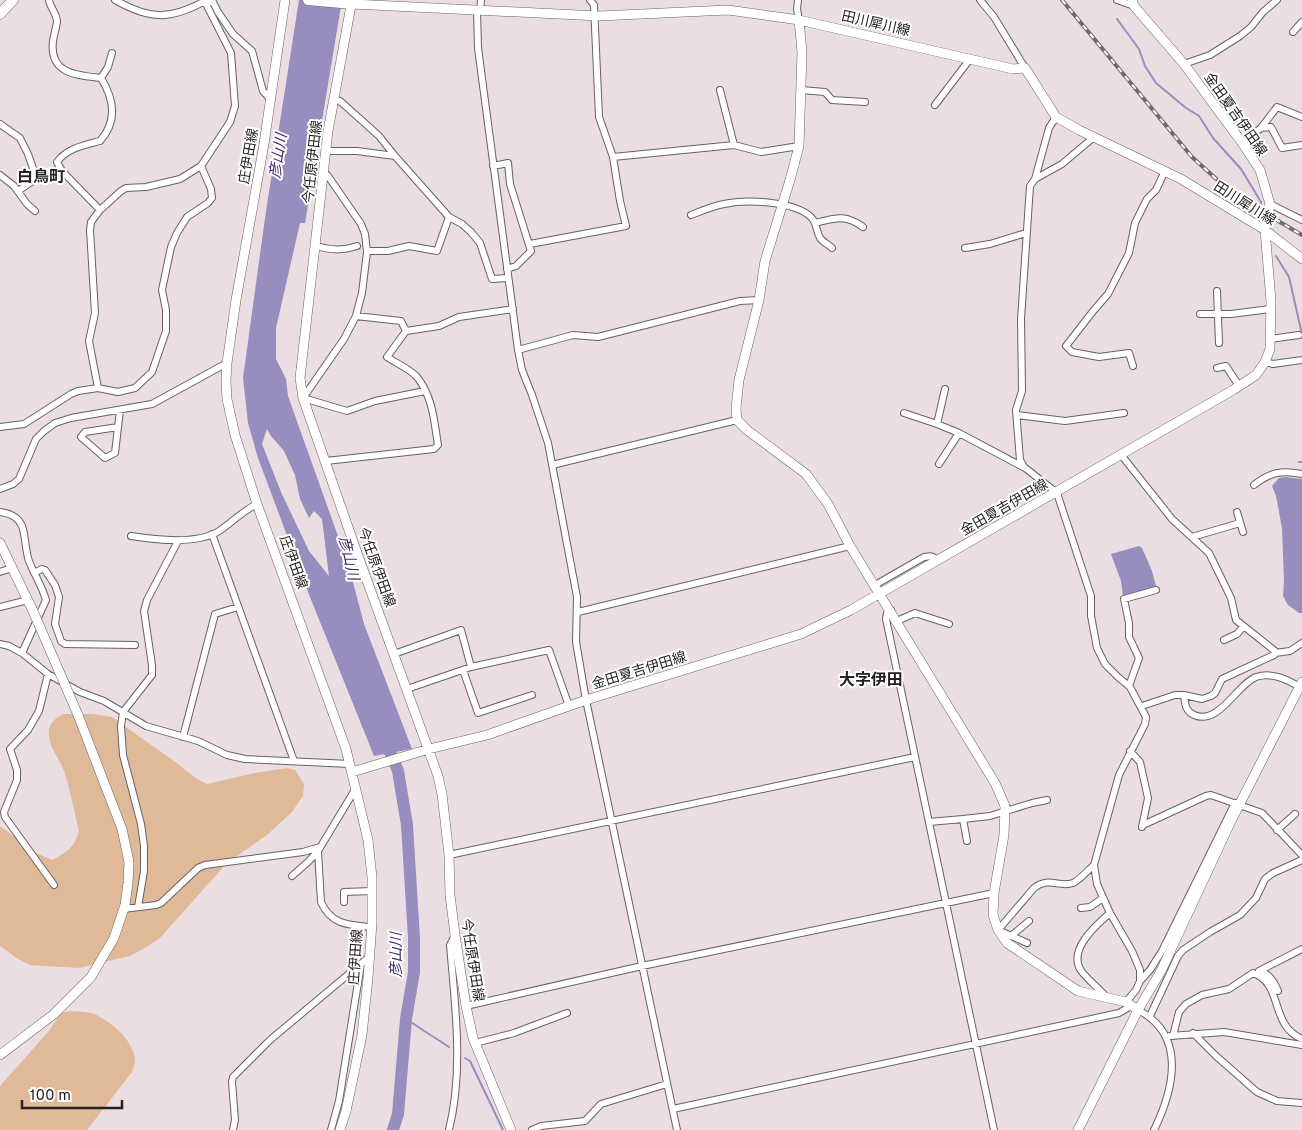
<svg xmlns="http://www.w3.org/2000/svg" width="1302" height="1130" font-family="Overpass,'Noto Sans JP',sans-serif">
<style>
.green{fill:#e0b999}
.water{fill:#988dbf;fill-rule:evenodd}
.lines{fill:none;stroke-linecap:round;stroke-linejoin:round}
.stream{stroke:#988dbf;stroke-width:2}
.river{stroke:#988dbf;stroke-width:12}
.street-casing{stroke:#6a6063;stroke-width:8}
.secondary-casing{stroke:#6a6063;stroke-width:10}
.primary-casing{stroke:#6a6063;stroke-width:11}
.street{stroke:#fff;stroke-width:6}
.secondary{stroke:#fff;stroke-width:9}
.primary{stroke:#fff;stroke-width:10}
.rail-casing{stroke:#716a6c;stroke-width:4}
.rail{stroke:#fff;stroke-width:2;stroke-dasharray:5.5;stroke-linecap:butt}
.secondary-bridge-casing{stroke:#6a6063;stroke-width:10;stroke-linecap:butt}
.secondary-bridge{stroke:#fff;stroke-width:9}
.labels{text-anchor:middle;stroke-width:4;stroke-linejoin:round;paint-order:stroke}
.street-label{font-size:14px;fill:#252122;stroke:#fff}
.water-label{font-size:15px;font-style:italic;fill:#3f2c6a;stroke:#fff}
.quarter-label{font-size:16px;font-weight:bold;fill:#252122;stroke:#fff}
</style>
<rect width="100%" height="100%" fill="#eadee2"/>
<path class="green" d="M63 714H92L112 717 178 764 197 779 207 784 255 773 287 768 295 770 304 784 303 796 292 812 267 835 227 863 160 938 145 948 130 956 79 968 30 965 18 959 0 946V826L36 853 52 860C66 853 75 847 79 831 74 811 70 790 64 771 59 757 48 747 49 731 50 722 56 718 63 714Z
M70 1011C78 1012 87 1011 94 1014 111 1021 134 1041 135 1060 135 1064 133 1068 132 1072L87 1130H0V1086L48 1032 61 1013Z"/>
<path class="water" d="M299 0H342L305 223H300L276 328V359L286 379 288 396 349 567 364 624 412 749 374 756 310 597 258 458 248 423 243 378 266 211ZM267 429 271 436 284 451 295 475 300 499 309 518 314 511 322 519 329 576 309 551 281 492 262 444Z
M1285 477 1302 479V613H1299L1288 605 1283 596 1284 581 1282 528 1276 496 1272 486 1279 478Z
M1139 546 1142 548 1152 571 1156 586 1123 597 1121 581 1111 554Z"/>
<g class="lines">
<path class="stream" d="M1117 19 1139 49 1145 66 1156 83 1186 108 1199 116 1213 138 1241 169 1261 202 1259 215
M1276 256 1289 277 1302 334
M1299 462H1302
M406 1019 449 1047
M465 1058 470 1061 503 1130"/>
<path class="river" d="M389 750 398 771 407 825 414 938V972L406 1019 398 1114 393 1130"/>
<defs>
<path id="street" d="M49 0C50 8 57 13 57 22 56 28 54 35 53 41 49 74 76 75 101 78
M115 0C150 20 170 20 205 1L213 2 218 12 233 34 252 51 263 91 271 100
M798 0 797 9 799 20
M980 0 994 17 1025 68
M1117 0 1134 6
M477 10 478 48 518 350 522 370 532 395 548 443 577 597 576 642 586 700 677 1130
M480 11 481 0
M1293 32 1302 22
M1184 64 1210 55 1240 36 1251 27 1263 12 1277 0
M101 78 108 67 112 53
M720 90 734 145
M801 90 825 92 832 100 865 102
M334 99 340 101 379 136 395 156 449 217 462 224 471 232 480 243 492 279 508 278
M935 105 970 59
M1056 117 1049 128 1035 179 1030 186 1021 319 1022 391 1016 410 1020 460 1024 467 1057 493 1091 596V616L1097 648 1105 664 1118 677 1130 687 1146 717 1145 724 1119 775 1094 865 1097 884 1110 913 1132 951 1140 970V981L1136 990 1126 1002
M0 124 20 138 28 154 36 177 34 180 18 191
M1261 128 1271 127 1282 148 1302 145
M1242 143 1261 128 1277 107 1302 117
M326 151H357L395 156
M613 157 734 145 761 152 799 146
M201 166 211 189 212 198 208 203 187 217 177 233 171 247 162 290 166 310V331L152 372 135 388 118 392 98 388 89 341 95 313 90 230 91 222 100 210 121 191 126 188 146 187 180 179 201 166 230 122 235 106 231 53 204 0
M493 166 508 163 510 184 531 251 516 266 507 269
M324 172 328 176 361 224 365 234 367 252 362 293 356 316 344 339 303 398 347 411 375 401 425 391
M0 175 14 186 27 204 35 211
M1035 179 1062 164 1094 137
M1270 204 1302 220
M100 210 62 171 57 162C67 148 85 145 100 141 118 121 114 99 101 78
M691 215C701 211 713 206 724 204 746 199 794 201 811 217 817 223 816 231 820 238 823 242 829 245 832 248
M815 223C836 218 845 214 863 227
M530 244 626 226 620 201 613 157 599 117 594 5 590 0
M316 246C331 250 341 251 357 246
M965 248 990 244 1026 233
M367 251H388L409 246 437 251 449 217
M1217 291 1219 343
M1200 314H1231L1270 309
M356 316 401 321 406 331
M1270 339 1299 335
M518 350 573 335 598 337 740 301 759 300
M1265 362 1273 364 1302 360
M1133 366 1129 353 1099 357 1072 352 1066 346 1094 310 1108 294 1129 253 1135 223 1147 199 1156 190 1165 171
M1217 368 1226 366 1239 386
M945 389 937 424 959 433 1023 467
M904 413 937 424
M1017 415 1065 421 1124 413
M0 427 24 424 71 394 78 391 98 388
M118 427 85 432 81 437 105 458 115 453 120 410
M1122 456 1172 519 1209 553 1231 598 1236 620 1275 651 1274 655 1222 679 1215 693 1211 696 1202 699 1184 695H1175L1142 706
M326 461 434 449 438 445C434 421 433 397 417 377 410 369 396 363 387 357L406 331 439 326 459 317 513 309
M939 464 959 433
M552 465 737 420
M1254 485C1270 472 1282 470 1302 474
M0 489 13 484 19 479 36 439 44 431 55 423 71 418 152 404 227 363
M0 512C9 513 18 517 22 526 26 537 25 550 29 561 34 574 42 586 46 600L22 653
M1237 512 1243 532
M212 534 294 761
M131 536C156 540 197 545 219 531 232 522 243 511 257 504
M1192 537 1240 523
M0 572 12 568
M34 573 42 569 45 570 55 585 59 597 55 624 61 641 65 644 135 645
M875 585 924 557C931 556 933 555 937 561
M0 607 28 600
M891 610 887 613 886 619 994 1130
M578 612 850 546
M897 621 915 613 949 624
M1224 640 1237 634 1243 627
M0 644 9 646 22 653 48 674 80 692 104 701 146 726 198 741 227 755 245 759 350 764
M1275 653 1290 651 1302 643
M394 654 461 630 471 667
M463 670 478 713 532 695
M48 674 39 711 28 730 10 749 17 770V780L4 812 5 817 54 885
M1129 686 1139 658 1129 637V623L1124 599 1156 590
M407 689 471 667 549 650 569 706
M1184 695C1185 703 1185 711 1194 715 1219 726 1236 685 1256 677 1272 672 1286 679 1300 687
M183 737 215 614 238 607
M1130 751 1140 762 1148 798 1142 827
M963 819 990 816 1032 803 1047 800
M929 822 963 819 967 841
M1143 825 1206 796 1211 795 1262 813 1302 855
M1277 830 1295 814
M318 851 321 902C331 925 349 925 371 927
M449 855 915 757
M292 876 308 862 318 851 356 788
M344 902V892L372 891
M138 907 144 871V846L141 824 123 755 121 726 123 712 152 675V665L144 611 147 600 178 541
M1081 908 1090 907 1103 898
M123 909 156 905 161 903 198 868 205 865 303 852 320 847
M1011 936 1029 921
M1027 943 998 930 1034 888C1049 876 1059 888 1073 883 1080 880 1088 870 1094 865
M1259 971 1302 949
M1259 971C1269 973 1274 981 1278 991
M1140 981 1150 970 1162 951 1235 803
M1107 998C1100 989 1090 982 1082 972 1066 951 1096 925 1110 913
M466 1006 642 966 994 893
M1138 1010C1187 1035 1174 1089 1154 1130
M1150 1016 1178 956 1183 950 1210 932 1240 915 1256 898 1265 879 1273 873 1302 860
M1193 1033 1216 1056 1257 1092 1277 1101 1302 1103
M1170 1036 1224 1032 1302 1045
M1173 1036 1179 1012 1186 1004 1202 995 1229 989 1253 973C1284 984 1269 1025 1302 1039
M475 1043 514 1033 567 1013
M673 1109 1119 1013 1131 1006
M233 1130 235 1120 232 1082 233 1077 270 1040 369 957
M331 1130 339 1101 361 964
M449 1130C464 1069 455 1006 450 945L455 935
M532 1130 541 1126 585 1121 601 1104 667 1084"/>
<path id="secondary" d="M285 0 264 144 236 300 227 363 226 381 227 399 235 435 257 504 346 749 368 840 372 877V923L368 978 362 1035 346 1111 340 1130
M352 0 328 131 300 378 303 398 357 553 438 776 442 794 449 855 450 895 455 935 466 1006 473 1038 511 1130
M352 4 599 16 728 10 799 20 1013 69 1025 68 1056 117 1079 130 1181 179 1265 230 1302 259
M799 20 802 52 799 146 790 180 765 261 759 300 739 380 736 408 737 420 747 430 806 474 828 504 850 546 995 783 1005 806 1004 835 994 893 993 915 998 930 1007 943 1078 991 1126 1002 1138 1010
M0 543 33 611
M352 772 429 749 487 735 586 700 801 634 851 610 1233 390 1256 375 1265 362 1270 349 1271 301 1265 230 1270 204 1260 170 1243 144 1184 64 1134 6 1132 0
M0 1055 54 1014 91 977 114 938 125 905 128 883 129 862 122 829 78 715
M1078 1130 1138 1010 1161 971 1231 821 1302 682"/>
<path id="primary" d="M308 0 352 4
M0 14 13 0"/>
</defs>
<use href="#street" class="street-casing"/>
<use href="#secondary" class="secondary-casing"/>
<use href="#primary" class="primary-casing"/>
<use href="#street" class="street"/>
<use href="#secondary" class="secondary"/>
<use href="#primary" class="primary"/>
<defs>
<path id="rail" d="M1062 0 1192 157 1223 185 1246 202 1302 235"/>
</defs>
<use href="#rail" class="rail-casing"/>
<use href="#rail" class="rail"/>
<defs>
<path id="secondary-bridge" d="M33 611 78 715"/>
</defs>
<use href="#secondary-bridge" class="secondary-bridge-casing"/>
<use href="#secondary-bridge" class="secondary-bridge"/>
</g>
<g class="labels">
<g class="street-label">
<text transform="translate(876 23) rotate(13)" y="5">田川犀川線</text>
<text transform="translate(1236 114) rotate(55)" y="5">金田夏吉伊田線</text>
<text transform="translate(248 156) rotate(-80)" y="5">庄伊田線</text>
<text transform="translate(312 162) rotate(-84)" y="5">今任原伊田線</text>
<text transform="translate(1245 203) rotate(32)" y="5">田川犀川線</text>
<text transform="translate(1004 507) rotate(-30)" y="5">金田夏吉伊田線</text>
<text transform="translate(294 562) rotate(70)" y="5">庄伊田線</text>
<text transform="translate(377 567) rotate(70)" y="5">今任原伊田線</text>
<text transform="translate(639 670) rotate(-17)" y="5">金田夏吉伊田線</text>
<text transform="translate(355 957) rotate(-86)" y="5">庄伊田線</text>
<text transform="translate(473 960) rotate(81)" y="5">今任原伊田線</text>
</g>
<g class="water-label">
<text transform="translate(278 156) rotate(-81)" y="5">彦山川</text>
<text transform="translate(349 558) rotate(77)" y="5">彦山川</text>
<text transform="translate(396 955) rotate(-90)" y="5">彦山川</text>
</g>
<g class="quarter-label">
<text x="41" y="182">白鳥町</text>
<text x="871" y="685">大字伊田</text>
</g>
</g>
<path d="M22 1100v8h100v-8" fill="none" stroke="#252122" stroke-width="2.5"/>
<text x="30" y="1100" font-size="15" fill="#252122" stroke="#ffffff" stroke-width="4" paint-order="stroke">100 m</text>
</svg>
